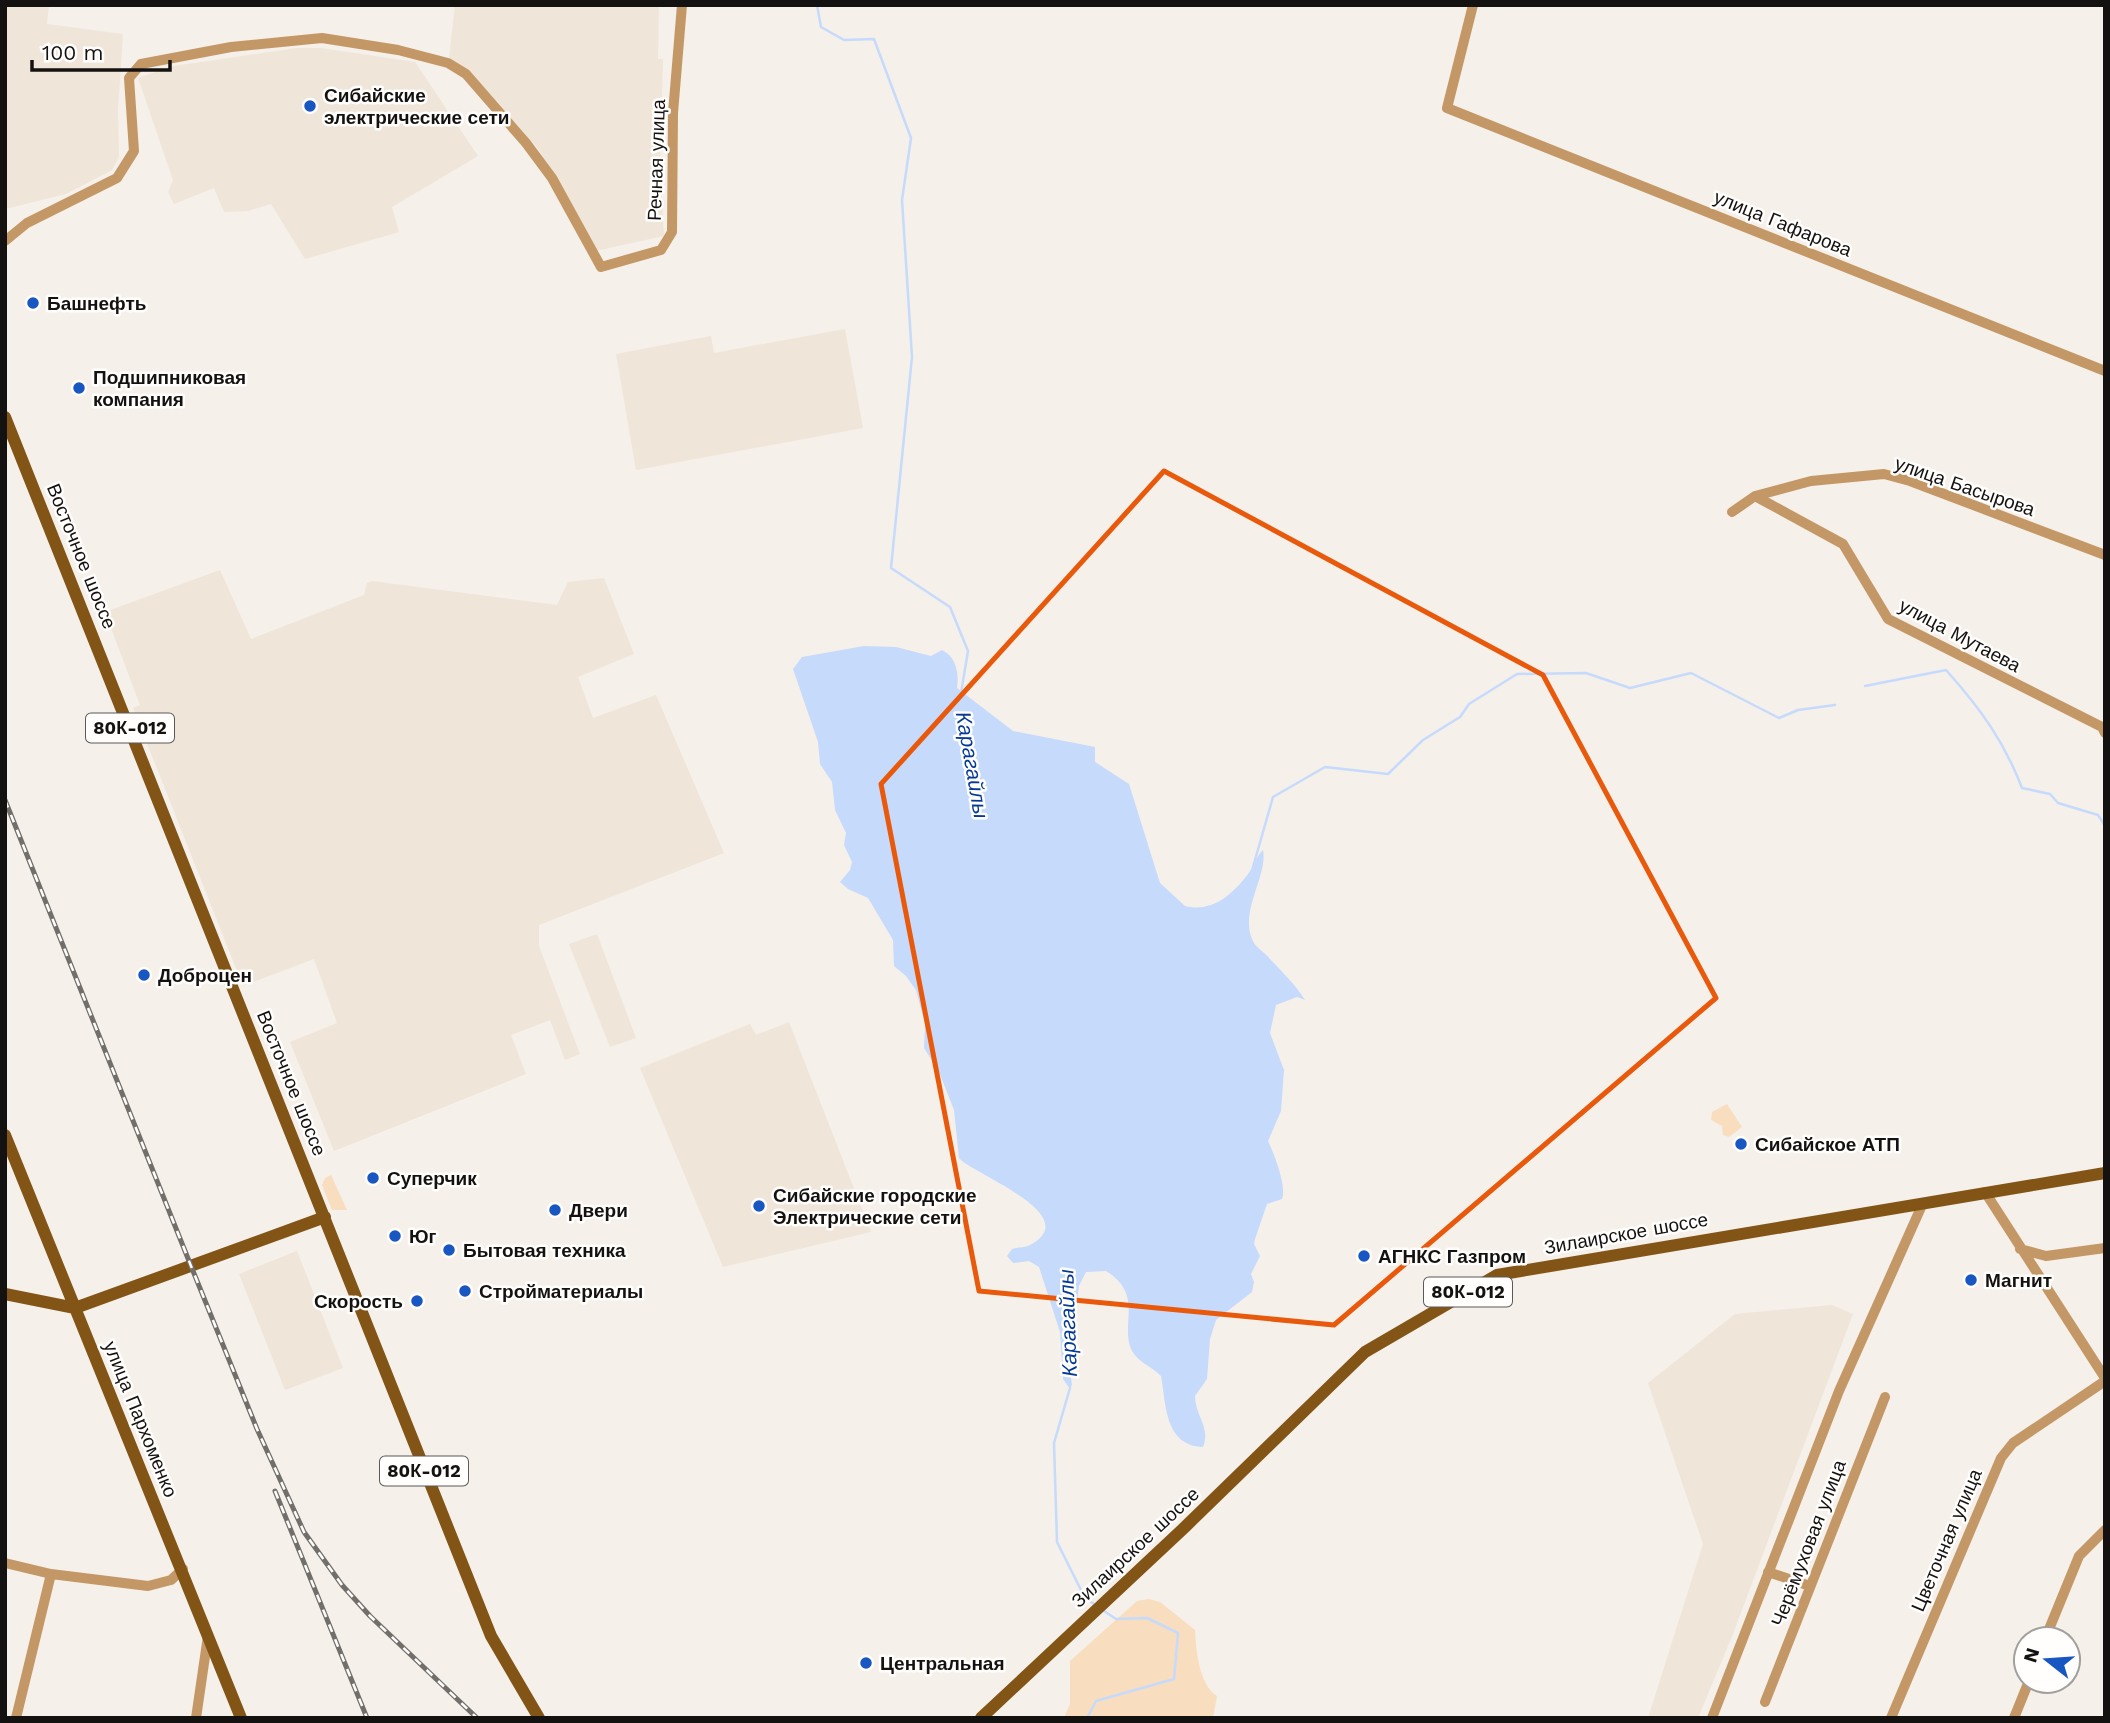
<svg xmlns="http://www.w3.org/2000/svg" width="2110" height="1723" font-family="'Work Sans',sans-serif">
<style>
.built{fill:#f0e5d9}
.green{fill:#f8ddbf}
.water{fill:#c6dafc}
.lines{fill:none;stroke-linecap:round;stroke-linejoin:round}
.stream{stroke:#c6dafc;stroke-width:2.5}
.minor{stroke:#c49866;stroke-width:10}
.major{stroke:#825517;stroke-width:12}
.rail-casing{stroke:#726f6b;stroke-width:5}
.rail{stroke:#fffefd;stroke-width:2.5;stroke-dasharray:8;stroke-linecap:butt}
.marked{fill:none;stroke:#e8590c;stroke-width:5;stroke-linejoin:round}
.poi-dot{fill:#1856c2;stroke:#fffefd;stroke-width:2.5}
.labels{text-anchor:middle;stroke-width:5;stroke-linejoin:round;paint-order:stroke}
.shield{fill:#fffefd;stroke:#5a5957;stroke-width:2}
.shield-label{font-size:18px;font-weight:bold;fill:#141210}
.poi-label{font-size:19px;font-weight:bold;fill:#141210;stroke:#fffefd;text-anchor:start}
.street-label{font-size:19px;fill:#141210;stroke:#fffefd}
.water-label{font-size:21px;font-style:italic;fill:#043a95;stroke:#fffefd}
</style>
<rect width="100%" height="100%" fill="#f5f0ea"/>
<path class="built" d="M5 5H49L47 24 123 34 118 110 119 157 112 170 66 194 5 209Z
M455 5H659L658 59H663L660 167 664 236 595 251 539 150 473 75 449 58Z
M297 48H321L415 62 478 156 392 207 399 232 305 259 271 204 248 211 224 212 214 188 174 204 168 192 173 180 138 78 173 66Z
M845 329 863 428 636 470 616 354 711 336 714 353Z
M220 570 251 639 364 595 367 583 372 581 557 605 568 582 604 578 634 654 578 677 593 718 656 695 724 853 539 925V946L580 1054 565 1060 550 1020 511 1035 526 1074 334 1151 290 1042 337 1023 314 959 243 986 133 708 140 705 105 612Z
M597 934 636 1038 610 1047 569 944Z
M789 1022 871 1232 723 1267 640 1068 750 1024 756 1035Z
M297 1251 343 1368 285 1390 239 1274Z
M1832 1305 1853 1314 1733 1634 1698 1718H1648L1703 1544 1648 1383 1735 1314Z"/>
<path class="green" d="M1727 1104 1742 1127 1729 1137 1723 1135 1722 1126 1711 1120 1712 1112Z
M331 1175 347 1210H332L322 1185 325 1178Z
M1149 1599 1160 1602 1195 1630C1196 1650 1199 1685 1217 1696L1213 1718H1064L1070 1704V1661L1137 1601Z"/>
<path class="water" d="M864 646 896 647 931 656 942 650C957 657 959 675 957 688L1013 731 1095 747V762L1129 784 1160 883 1185 906C1212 913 1233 894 1248 874 1254 866 1256 857 1263 850 1268 875 1240 910 1252 939 1256 949 1264 951 1270 959 1281 971 1296 985 1305 1000L1297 997 1276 1005 1270 1033 1284 1070 1281 1111 1268 1141C1274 1154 1287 1186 1282 1199L1267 1204 1255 1239 1254 1244 1260 1256 1251 1274 1254 1282 1252 1292 1216 1320 1210 1339 1207 1379 1195 1396C1195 1416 1211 1427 1203 1447 1164 1446 1166 1402 1161 1376 1151 1366 1139 1363 1132 1351 1119 1325 1145 1295 1106 1271L1086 1272 1079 1286 1075 1316V1333L1069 1363 1072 1385 1070 1389 1063 1379 1060 1332 1039 1267 1029 1261 1013 1263 1007 1256 1012 1249C1017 1247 1023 1248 1028 1246 1089 1216 972 1174 959 1158L954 1110 939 1072 924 1048 925 1024 916 990 906 976 894 966 893 940 868 898 848 889 840 882 850 870 852 862 844 845 846 833 835 810 832 782 820 764 818 742 793 669 802 657Z"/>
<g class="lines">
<path class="stream" d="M817 5 821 27 844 40 874 39 911 138 902 200 912 357 891 568 950 607 968 651 961 693
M1865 686 1946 670C1980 708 2004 741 2022 788L2050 794 2058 803 2098 815 2105 826
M1253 867 1273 797 1325 767 1388 774 1423 740 1460 717 1469 704 1517 674 1586 673 1630 688 1691 673 1779 718 1798 710 1835 705
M1070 1388 1054 1443 1057 1542 1085 1598 1094 1604
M1087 1718 1096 1701 1174 1679 1178 1633 1147 1618 1116 1619 1104 1611"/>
<path class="minor" d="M1473 5 1447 108 2105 371
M5 241 27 223 117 178 134 151 129 78 141 64 231 47 322 38 398 50 448 63 466 74 526 143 552 178 601 267 661 250 672 232 673 113 682 5
M1755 496 1843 544 1888 619 2102 727 2105 733
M1732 512 1755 496 1811 481 1884 474 1910 481 2105 555
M1985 1192 2105 1378
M2020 1249 2046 1256 2105 1248
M5 1563 51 1574 148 1586 171 1580 183 1569
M1768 1572 1810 1586
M2045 1639 2079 1556 2105 1530
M1765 1702 1885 1397
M16 1718 51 1574
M196 1718 208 1636
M1712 1718 1839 1391 1923 1203
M1891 1718 2001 1458 2013 1443 2105 1381
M2014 1718 2029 1681"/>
<path class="major" d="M5 417 491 1636 539 1718
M5 1135 241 1718
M5 1294 75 1308 325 1217
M981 1718 1186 1526 1365 1352 1497 1275 2105 1173"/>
<defs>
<path id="rail" d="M5 800 191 1266 257 1429 304 1532 342 1585 370 1616 477 1718
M275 1491 367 1718"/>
</defs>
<use href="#rail" class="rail-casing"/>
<use href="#rail" class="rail"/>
</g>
<path class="marked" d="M1164 471 1543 675 1716 998 1334 1325 979 1291 881 784Z"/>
<g class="poi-dot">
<circle cx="310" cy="106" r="7"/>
<circle cx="33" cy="303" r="7"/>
<circle cx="79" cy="388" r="7"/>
<circle cx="144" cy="975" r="7"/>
<circle cx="1741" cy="1144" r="7"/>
<circle cx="373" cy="1178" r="7"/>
<circle cx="759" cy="1206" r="7"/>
<circle cx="555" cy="1210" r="7"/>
<circle cx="395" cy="1236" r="7"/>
<circle cx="449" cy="1250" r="7"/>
<circle cx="1364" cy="1256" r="7"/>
<circle cx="1971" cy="1280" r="7"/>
<circle cx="465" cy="1291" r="7"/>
<circle cx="417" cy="1301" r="7"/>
<circle cx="866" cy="1663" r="7"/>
</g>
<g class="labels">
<g class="shield">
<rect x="86" y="713.5" width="88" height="29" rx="5"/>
<rect x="1424" y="1277.5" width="88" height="29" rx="5"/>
<rect x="380" y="1456.5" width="88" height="29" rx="5"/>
</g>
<g class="shield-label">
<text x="130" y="734">80К-012</text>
<text x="1468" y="1298">80К-012</text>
<text x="424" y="1477">80К-012</text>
</g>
<g class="poi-label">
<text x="324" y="102">Сибайские<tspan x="324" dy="22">электрические сети</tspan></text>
<text x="47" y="310">Башнефть</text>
<text x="93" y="384">Подшипниковая<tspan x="93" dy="22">компания</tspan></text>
<text x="158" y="982">Доброцен</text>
<text x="1755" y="1151">Сибайское АТП</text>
<text x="387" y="1185">Суперчик</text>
<text x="773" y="1202">Сибайские городские<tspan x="773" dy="22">Электрические сети</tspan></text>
<text x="569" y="1217">Двери</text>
<text x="409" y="1243">Юг</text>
<text x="463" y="1257">Бытовая техника</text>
<text x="1378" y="1263">АГНКС Газпром</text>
<text x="1985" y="1287">Магнит</text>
<text x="479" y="1298">Стройматериалы</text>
<text x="403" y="1308" text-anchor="end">Скорость</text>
<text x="880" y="1670">Центральная</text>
</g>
<g class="street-label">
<text transform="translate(656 160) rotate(-88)" y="7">Речная улица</text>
<text transform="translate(1783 223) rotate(22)" y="7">улица Гафарова</text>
<text transform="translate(1965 486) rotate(19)" y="7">улица Басырова</text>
<text transform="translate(82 556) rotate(68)" y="7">Восточное шоссе</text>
<text transform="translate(1960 635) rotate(28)" y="7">улица Мутаева</text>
<text transform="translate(292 1083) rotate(68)" y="7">Восточное шоссе</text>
<text transform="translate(1626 1233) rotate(-10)" y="7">Зилаирское шоссе</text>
<text transform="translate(141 1419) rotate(68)" y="7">улица Пархоменко</text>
<text transform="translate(1946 1540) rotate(-67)" y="7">Цветочная улица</text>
<text transform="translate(1808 1543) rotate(-69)" y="7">Черёмуховая улица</text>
<text transform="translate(1135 1547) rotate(-43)" y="7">Зилаирское шоссе</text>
</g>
<g class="water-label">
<text transform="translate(972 765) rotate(80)" y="7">Карагайлы</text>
<text transform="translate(1068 1323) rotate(-92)" y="7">Карагайлы</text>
</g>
</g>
<rect width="2110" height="1723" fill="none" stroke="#141210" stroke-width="14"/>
<g transform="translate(2047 1660) rotate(287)"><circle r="33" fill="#fffefd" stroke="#a1a09e" stroke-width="2"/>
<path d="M0-5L12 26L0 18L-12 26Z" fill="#1856c2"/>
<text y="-10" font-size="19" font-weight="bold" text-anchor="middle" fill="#141210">N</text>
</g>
<path d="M32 60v10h138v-10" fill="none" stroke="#141210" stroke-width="3.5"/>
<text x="42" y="60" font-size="21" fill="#141210" stroke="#fffefd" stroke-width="5" paint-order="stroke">100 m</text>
</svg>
